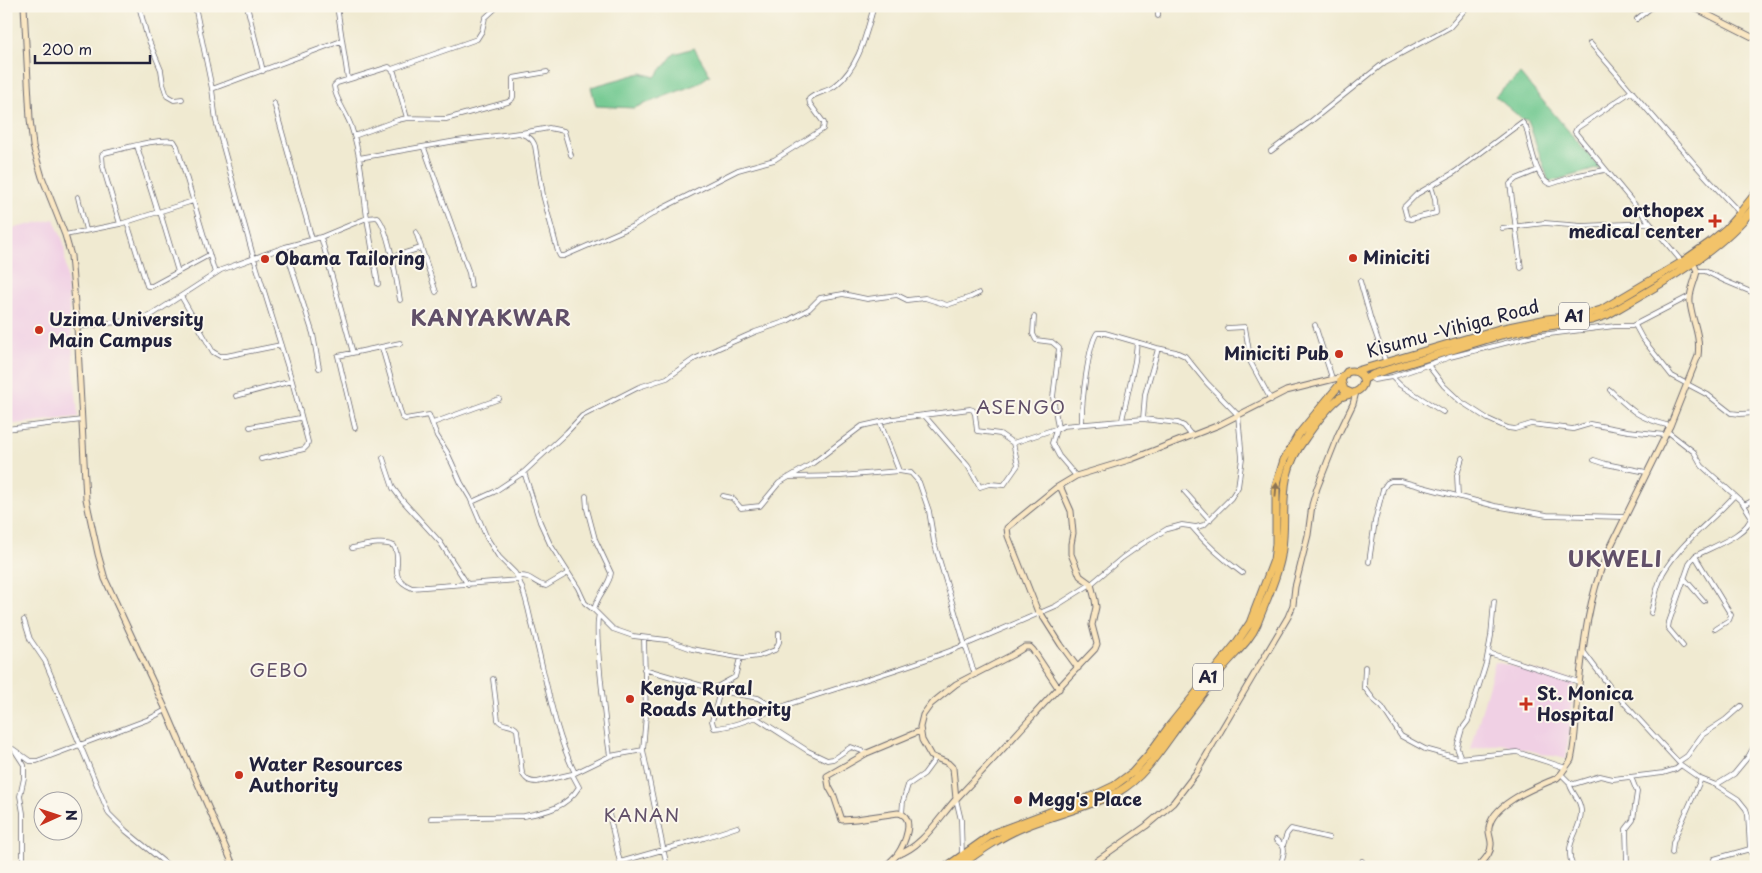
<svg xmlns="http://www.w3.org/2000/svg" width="1762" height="873" font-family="'Playpen Sans',sans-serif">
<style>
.built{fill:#f0d0e4}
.green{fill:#70c88f;stroke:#497565}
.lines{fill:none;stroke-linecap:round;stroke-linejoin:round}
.street-casing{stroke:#6a6870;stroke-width:5.5}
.secondary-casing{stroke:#6a6870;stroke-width:7}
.highway-casing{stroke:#6a6870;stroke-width:9}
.street{stroke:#fff;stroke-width:4}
.secondary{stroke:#fae7c3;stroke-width:5}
.highway{stroke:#f2c36a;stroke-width:7}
.oneway{fill:#8a7252}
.poi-dot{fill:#c8321e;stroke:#fbf7ec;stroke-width:2}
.labels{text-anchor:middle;stroke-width:4;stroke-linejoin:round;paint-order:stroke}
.shield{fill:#fbf7ec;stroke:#636270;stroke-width:1}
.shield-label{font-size:16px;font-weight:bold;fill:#22223b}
.poi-label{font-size:18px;font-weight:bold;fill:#22223b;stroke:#fbf7ec;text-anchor:start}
.street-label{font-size:18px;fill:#22223b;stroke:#fbf7ec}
.neighbourhood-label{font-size:19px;letter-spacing:1px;fill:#615069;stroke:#fbf7ec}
.district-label{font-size:22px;font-weight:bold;letter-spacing:1px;fill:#615069;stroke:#fbf7ec}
</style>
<rect width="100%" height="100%" fill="#fbf7ec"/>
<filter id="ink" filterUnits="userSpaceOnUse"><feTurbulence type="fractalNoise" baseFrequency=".02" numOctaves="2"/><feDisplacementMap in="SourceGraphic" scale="10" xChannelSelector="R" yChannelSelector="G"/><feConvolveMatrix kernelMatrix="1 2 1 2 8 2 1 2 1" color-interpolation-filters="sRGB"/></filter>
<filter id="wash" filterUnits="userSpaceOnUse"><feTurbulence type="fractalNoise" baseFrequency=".0096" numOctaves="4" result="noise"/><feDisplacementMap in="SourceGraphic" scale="20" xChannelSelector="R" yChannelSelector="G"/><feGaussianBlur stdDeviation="1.12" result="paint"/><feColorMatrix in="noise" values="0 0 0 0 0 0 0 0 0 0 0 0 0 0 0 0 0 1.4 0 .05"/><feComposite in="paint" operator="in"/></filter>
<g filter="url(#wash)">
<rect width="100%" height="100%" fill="#f0ead1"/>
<path class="built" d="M54 219 64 243 78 417 6 425V230Z
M1495 662 1575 680 1566 759 1501 744 1471 750Z"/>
<path class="green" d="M694 48 710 75 697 84 634 108 596 106 591 87 641 73 655 77 674 54Z
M1520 74 1600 168 1549 182 1528 120 1522 119 1495 96Z"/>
</g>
<g filter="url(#ink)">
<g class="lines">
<defs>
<path id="street" d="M139 6 147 36 161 70 163 84 167 96 174 100 182 99
M195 6 212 89 216 121 252 252 292 381 308 442 307 446 304 449 261 459
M247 6 263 71
M337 6 348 79
M1158 16V6
M1637 19 1653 6
M1590 43C1640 100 1687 159 1740 213
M392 69 477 39 482 31 485 18 498 6
M212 89 341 41
M1632 91 1577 128 1575 132 1682 262
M274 103 312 239
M521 133 549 128 564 131 571 155
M354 136 398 120 407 118 446 119 508 102 512 99 513 97V78L547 72
M137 146 158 213
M424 148 469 273 471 286
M1271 151 1310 122 1385 62 1450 27 1468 6
M359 158 456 141 519 133C527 136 532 137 535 146L543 195 558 252 560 256H564L633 226 659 210 738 170 774 160 823 129 824 123 810 104 809 99C816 92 828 92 836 85 860 66 866 33 874 6
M1431 186 1435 199 1436 213 1411 219 1407 218 1404 207 1417 194 1455 172 1522 122 1526 127C1530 141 1536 182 1551 184L1578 175 1605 170
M78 197 86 230
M160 212 178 272
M127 222 147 286H152L209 255
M120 224 103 167 102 155 105 153C123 149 157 138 174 141L177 146 215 273
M1502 228 1545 223 1582 226 1649 223
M416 232 436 292
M65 235 120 224 193 201
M321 237 353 353
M285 247 313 334 319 368
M392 257 421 248
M1521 268 1510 184 1516 179 1538 170
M1697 271H1705L1725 281 1756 294
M1360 281 1371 320 1386 363
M378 284 367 218 377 217C389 227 397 284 400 300
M181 296 213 352 220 356H226L281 345
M1315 325 1332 378
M1635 325 1642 338 1672 376 1708 395 1731 413 1740 414 1756 413
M77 327 133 320 150 316 221 270 285 247 321 237 367 218C363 188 361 157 352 129 348 114 335 100 334 86L337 83 389 67 394 72 407 118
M1227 328 1245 327 1251 363 1271 400
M1755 345 1756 344
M382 348 402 417 405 419 429 415 437 436 447 452 461 483 470 498 487 538 499 557 515 573 519 580C525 594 528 607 531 621 545 670 552 727 575 773L572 774 579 787C566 808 546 812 524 816L431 818
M1428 365 1444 386 1460 401 1488 419 1508 428 1515 429 1531 424 1573 429 1590 424 1628 431 1665 435
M1368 376 1374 380 1392 377 1450 357 1533 336 1615 326H1632L1690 296
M1392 377 1400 385 1443 412
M1610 390C1633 412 1638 418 1670 426
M236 396 292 381
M924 415 968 466 980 487 989 484 1004 485 1018 465 1013 443 1058 428 1053 397 1059 348 1052 342 1036 340 1033 334 1034 317
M1143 419 1145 394 1158 349
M1122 420 1135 361 1137 342
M880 422 899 471
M433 423 499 399
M250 427 300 418
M355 428 338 356 400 343
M6 429 82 420
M1667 431 1694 452 1702 466 1742 502 1751 516C1750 534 1709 548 1695 556L1731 615 1729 620 1715 629
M383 458 393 488 402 500 440 542 468 585
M1594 460 1606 464 1646 472
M524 472 540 522 550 544 578 588 585 603 594 610 613 629 633 636 667 640 692 649 743 658 759 656 775 650 779 642V633
M1076 476 1059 456 1052 443 1056 430 1063 426 1143 419 1178 423 1184 426 1192 436
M1185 492 1210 520
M586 496 587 509 595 539 611 573C610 585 597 595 594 610
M723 496 732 498 741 508 760 506 779 483 813 463 862 426 893 419 970 409 973 410 975 414 977 431 1000 434 1013 443
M1458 496 1457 475 1462 458
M472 502 494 492 524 472 567 432 582 416 639 387 667 378 694 359 755 332 787 321 809 309 820 298 843 294 867 299 897 295 907 300 925 298 947 305 971 297 979 293
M1744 505 1756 499
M1750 521 1756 529
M1192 527C1207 545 1223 559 1242 573
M352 548C364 546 382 540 394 546 404 564 385 576 412 588L519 580
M1369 562 1375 521 1383 489 1387 483 1391 481H1400L1495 506 1547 515 1625 517
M517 576C534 575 531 583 546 586L568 573
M1684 578 1704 601
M1651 613C1654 600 1657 585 1663 573 1681 542 1711 522 1734 496
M599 615C593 627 607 736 610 756
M24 620 30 639 45 661 109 814 126 831 170 867
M644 638 646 715 643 750 667 867
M1683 646 1668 628 1669 622 1690 562 1695 556
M1583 651 1613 691 1681 765 1701 779 1716 785 1738 799 1746 809 1748 815 1750 849 1751 853 1756 856
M1489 653 1579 682
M1365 667 1364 687 1374 700 1382 707 1401 736 1425 749 1458 758 1517 752 1566 768
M644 669 720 691 758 698 777 709
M975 675 965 645 1056 606 1091 584 1122 558 1142 544 1167 529 1182 525 1196 527 1204 525 1231 498 1238 487 1242 458 1238 415 1207 383 1185 356 1176 352 1157 348 1105 333H1097C1088 346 1081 406 1082 423
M493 679 498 720C502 727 513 723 517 730L522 773C526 780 529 782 537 782L572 774
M713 689 735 677 740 658
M720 691 712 721 714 728C737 727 763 713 784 706 844 685 906 669 965 645L934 542 929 511 919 482 911 473 899 471 841 476 789 477
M755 717 808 751 827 760 833 759 851 747 867 753
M13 749 30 761H37L149 719 166 710
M15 751 24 765V778L20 796 23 813V867
M1461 758 1457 748 1458 743 1462 729 1468 721 1486 663 1491 636 1494 601
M1678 762 1687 756 1702 735 1725 720 1741 706
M575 773 610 756 643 750
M1561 774 1569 782 1574 784 1600 776 1613 779 1663 773 1676 769 1681 765
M1569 782C1571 793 1580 798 1581 810 1582 832 1562 842 1573 867
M1716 785 1734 774 1748 757 1756 743
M956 799 961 820 962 856
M609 814 621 867
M902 814 903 801 908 785 924 774 935 759
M1276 840C1289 849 1283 853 1280 867
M1283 845 1287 834 1291 829 1329 838
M1672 853 1673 843 1676 835 1701 779
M620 862 704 838 737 827
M1627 863 1626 829 1633 820 1637 792 1631 777
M1361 867 1362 861
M1714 867V859L1750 849"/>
<path id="secondary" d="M24 6 30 119 33 146 42 177 65 235 71 256 77 327 86 499 98 554 105 579 166 710 234 867
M1691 6 1756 39
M1038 612 1008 536 1007 528 1056 488 1076 476 1132 459 1219 425 1286 391 1342 377
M1040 612 1061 645 1078 668
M956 799 953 768 948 763 931 756 922 740 920 727 923 715 931 704 956 684 1012 655 1025 647H1030L1033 650 1059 689
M897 855C923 847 939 817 957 798 1004 749 1048 698 1095 649L1097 644 1092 625 1096 607 1095 600 1091 584 1080 576 1071 554V544L1073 533 1071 511 1060 486
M885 867C889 863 893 859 897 855 904 845 917 816 898 813L856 819 842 820 834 796 829 787 827 776 867 753 920 731
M1088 867 1146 826 1173 803 1196 773 1288 617 1293 605 1295 587 1308 535 1312 505 1317 488 1338 435 1353 404 1356 392
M1478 867C1484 860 1492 853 1491 843 1491 838 1488 833 1489 828 1492 803 1537 787 1557 778L1561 774 1571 760C1576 739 1576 716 1578 694 1583 647 1588 598 1607 554L1670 426 1698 356C1701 334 1692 322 1690 302 1689 291 1695 282 1697 271L1693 262"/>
<path id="highway" d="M1357 371 1499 329 1547 319 1584 315 1601 310 1682 262 1709 243 1726 229 1740 213 1756 193
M1363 380 1374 374 1501 335 1534 328 1592 320 1607 315C1658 286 1720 252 1756 205
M946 867 994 833 1095 795 1114 786 1133 772 1150 753 1171 724 1235 645 1250 623 1274 560 1276 544V486L1284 460 1299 434 1341 383
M958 867C980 851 1001 836 1026 826 1056 814 1089 807 1118 792 1145 777 1163 746 1181 722 1194 705 1207 688 1220 671 1232 655 1249 643 1257 624 1265 602 1277 579 1281 556 1289 508 1273 481 1306 437 1315 424 1325 410 1338 399 1344 394 1356 395 1361 388 1369 378 1357 368 1347 372L1341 380 1344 390 1351 393"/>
</defs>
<use href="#street" class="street-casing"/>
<use href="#secondary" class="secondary-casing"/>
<use href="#highway" class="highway-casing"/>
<use href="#street" class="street"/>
<use href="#secondary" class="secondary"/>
<use href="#highway" class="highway"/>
</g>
<defs><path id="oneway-solid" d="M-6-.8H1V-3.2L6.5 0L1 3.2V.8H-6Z" transform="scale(1.25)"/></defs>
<use class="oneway" href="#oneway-solid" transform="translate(1276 490) rotate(-85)"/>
</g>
<g class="poi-dot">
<path d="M1712.5 213.5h5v5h5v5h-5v5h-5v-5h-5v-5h5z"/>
<circle cx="1353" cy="258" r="5"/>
<circle cx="265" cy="259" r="5"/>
<circle cx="39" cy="330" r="5"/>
<circle cx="1339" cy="354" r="5"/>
<circle cx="630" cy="699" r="5"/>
<path d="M1523.5 696.5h5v5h5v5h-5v5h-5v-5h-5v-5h5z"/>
<circle cx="239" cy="775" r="5"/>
<circle cx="1018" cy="800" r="5"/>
</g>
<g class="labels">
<g class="shield">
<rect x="1559" y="302.5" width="30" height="27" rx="4"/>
<rect x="1193" y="663.5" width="30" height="27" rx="4"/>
</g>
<g class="shield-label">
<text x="1574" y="322">A1</text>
<text x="1208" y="683">A1</text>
</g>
<g class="poi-label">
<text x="1704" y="217" text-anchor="end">orthopex<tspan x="1704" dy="21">medical center</tspan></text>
<text x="1363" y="264">Miniciti</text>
<text x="275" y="265">Obama Tailoring</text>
<text x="49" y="326">Uzima University<tspan x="49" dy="21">Main Campus</tspan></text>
<text x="1329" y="360" text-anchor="end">Miniciti Pub</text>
<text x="640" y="695">Kenya Rural<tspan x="640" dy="21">Roads Authority</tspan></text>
<text x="1537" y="700">St. Monica<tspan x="1537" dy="21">Hospital</tspan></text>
<text x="249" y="771">Water Resources<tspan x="249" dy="21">Authority</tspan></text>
<text x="1028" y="806">Megg's Place</text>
</g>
<g class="street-label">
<text transform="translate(1453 329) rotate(-15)" y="6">Kisumu -Vihiga Road</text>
</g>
<g class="neighbourhood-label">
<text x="1021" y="414">ASENGO</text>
<text x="279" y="677">GEBO</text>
<text x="642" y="822">KANAN</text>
</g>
<g class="district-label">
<text x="491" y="326">KANYAKWAR</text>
<text x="1615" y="567">UKWELI</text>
</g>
</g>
<rect width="1762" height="873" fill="none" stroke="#fbf7ec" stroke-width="25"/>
<g transform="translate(58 816) rotate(87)"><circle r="24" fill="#fbf7ec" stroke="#a4a2a5"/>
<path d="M0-4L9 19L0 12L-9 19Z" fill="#c8321e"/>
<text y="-8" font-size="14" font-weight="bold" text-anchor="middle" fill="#22223b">N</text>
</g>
<path d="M35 55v8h115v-8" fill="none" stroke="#22223b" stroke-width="2.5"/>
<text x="42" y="55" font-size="15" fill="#22223b" stroke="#fbf7ec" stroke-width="4" paint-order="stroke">200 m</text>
</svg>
